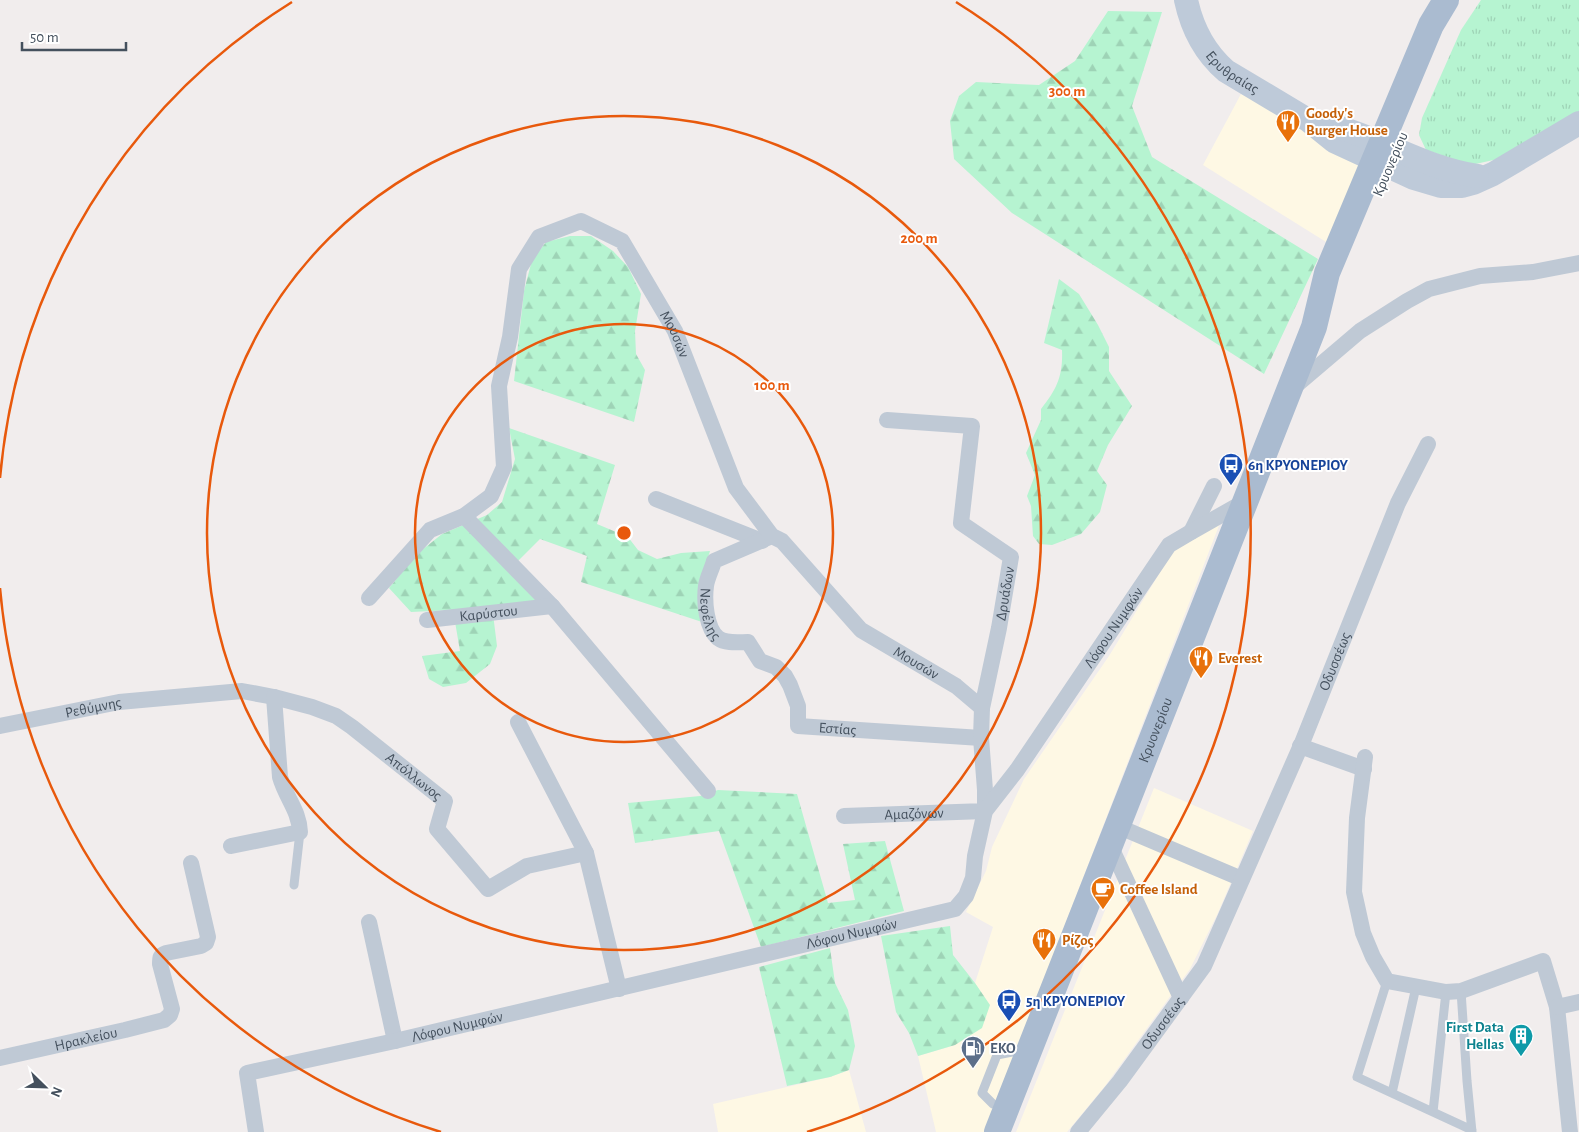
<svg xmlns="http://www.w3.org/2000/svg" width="1579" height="1132" font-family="'Alegreya Sans',sans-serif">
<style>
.commercial{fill:#fef8e4}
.grass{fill:url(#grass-tufts)}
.forest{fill:url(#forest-firs)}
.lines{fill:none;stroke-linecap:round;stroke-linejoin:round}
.lane{stroke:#bfc9d5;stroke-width:9}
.street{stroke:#bfc9d5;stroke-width:16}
.secondary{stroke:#becad9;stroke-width:24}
.primary{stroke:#aabbd0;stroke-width:26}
.ring{fill:none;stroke:#e8590c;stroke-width:2.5}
.labels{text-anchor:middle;stroke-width:4;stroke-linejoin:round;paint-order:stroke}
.street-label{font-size:15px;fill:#44505d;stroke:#fff}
.food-label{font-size:15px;font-weight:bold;fill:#c56008;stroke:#fff;text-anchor:start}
.transit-label{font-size:15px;font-weight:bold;fill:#164399;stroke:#fff;text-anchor:start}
.culture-label{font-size:15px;font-weight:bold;fill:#0d838f;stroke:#fff;text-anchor:end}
.service-label{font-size:15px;font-weight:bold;fill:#4e5e75;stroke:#fff;text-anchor:start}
.centre{fill:#e8590c;stroke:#fff;stroke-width:2.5}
.ring-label{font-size:15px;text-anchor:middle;font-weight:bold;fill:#e8590c;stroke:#fff;stroke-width:4;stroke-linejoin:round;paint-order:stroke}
</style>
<defs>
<pattern id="grass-tufts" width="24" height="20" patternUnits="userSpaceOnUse" patternTransform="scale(1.25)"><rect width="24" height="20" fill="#b6f4d1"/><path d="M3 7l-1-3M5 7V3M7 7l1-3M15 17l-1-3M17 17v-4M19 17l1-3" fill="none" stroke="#9ed3b6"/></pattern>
<pattern id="forest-firs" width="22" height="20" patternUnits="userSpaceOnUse" patternTransform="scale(1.25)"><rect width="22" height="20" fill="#b6f4d1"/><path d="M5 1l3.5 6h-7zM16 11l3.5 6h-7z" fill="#9ed3b6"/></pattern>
</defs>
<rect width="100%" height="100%" fill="#f1eded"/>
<path class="commercial" d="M1241 94 1307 127 1354 159 1360 168 1331 245 1203 165Z
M1220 523 985 1132H936L918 1056 955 1045 989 1005 975 983 993 927 966 912 986 871 992 847 1024 779 1109 656 1173 551Z
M1154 788 1253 831 1217 915 1190 969 1105 1086 1067 1132H1016Z
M849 1070 866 1132H718L713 1104 830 1077Z"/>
<path class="grass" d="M1481 0H1579V115L1498 159 1471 165 1426 150 1419 135 1422 118 1461 30Z"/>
<path class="forest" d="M1108 11 1162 12 1132 106 1152 157 1318 259 1264 374 1012 213 954 159 950 121 959 96 976 82 1039 85 1075 61Z
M570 236H591L613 251 628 267 641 294 635 331 636 354 645 370 634 422 514 381 524 291 532 260 546 242Z
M1059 279 1079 294 1098 325 1109 347V371L1132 406 1108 445 1097 471 1107 485 1100 512 1081 534 1052 545 1039 544 1033 536 1031 506 1027 496 1035 475 1026 453 1041 420V409C1057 389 1063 376 1062 350L1044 343Z
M509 428 615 465 597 524 628 537 638 550 657 559 681 553 710 551 701 579 702 622 581 582 587 556 540 539 517 562 538 601 492 606 497 646 490 664 466 683 443 687 429 679 422 656 460 651 453 610 411 612 389 588 417 554 442 534 487 515 502 502 515 459Z
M718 790 797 794 828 903 855 900 843 844 885 841 904 911 761 947 719 831 635 843 628 803 700 796Z
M950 926 953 955 975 983 990 1005 982 1028 955 1045 918 1056 909 1033 896 1012 881 936Z
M830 948 835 983 848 1010 855 1046 849 1070 830 1077 787 1086 759 967Z"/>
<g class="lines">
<path class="lane" d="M294 885 300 832
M1387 981 1357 1077 1472 1130
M1461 991 1467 1081 1472 1132
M1392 1093 1416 987
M993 1104 982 1093 997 1055 1012 1052
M1433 1112 1446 992"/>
<g class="street">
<path d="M1293 388 1360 331 1407 301 1429 289 1480 276 1533 272 1579 263"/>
<path d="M656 499 762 541"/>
<path d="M464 516 552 606 708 791"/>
<path d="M1191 532 1214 486"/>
<path id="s1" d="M772 536 714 561C712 569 707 578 706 586 704 601 706 628 718 638 726 644 739 642 748 642L760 661 776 667 785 676 790 685 798 706V726L981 738"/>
<path id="s2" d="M369 598 430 530 464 516 491 496 504 467 499 386 510 337 519 269 539 237 581 221 622 241 675 331 736 488 772 536 782 541 861 630 956 686 982 708"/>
<path id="s3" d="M427 620 552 606"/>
<path d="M518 722 586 853 619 989"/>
<path id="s4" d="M0 726 119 702 242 691 274 697 312 707 336 716 352 727 445 801 437 829 488 889 527 866 586 853"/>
<path d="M1300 746 1364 769"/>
<path d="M1365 757 1357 818 1354 892 1363 933 1373 957 1387 981 1446 992 1461 991 1543 961 1557 1007 1570 1132"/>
<path id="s5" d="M844 816 985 811V790L981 738 982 708 999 628 1011 557 961 523 972 426 887 420"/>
<path d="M1117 826 1242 879"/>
<path d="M1110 845 1181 998"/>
<path d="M231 846 300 832C299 810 286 798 280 777L274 697"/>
<path d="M369 922 395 1041"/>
<path d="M1557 1007 1579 1002"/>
<path id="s6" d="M0 1058 125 1030 164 1020 170 1015 172 1009 160 964C160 958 160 955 166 953L201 946 206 943 208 937 191 863"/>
<path id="s7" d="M256 1132 247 1073 395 1041 955 909 966 896 973 878 975 856 985 811 1017 770 1169 545 1191 532 1244 502"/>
<path id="s8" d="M1078 1132 1120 1081 1204 966 1302 743 1398 503 1428 444"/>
</g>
<g class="secondary">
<path id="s9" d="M1186 0C1192 28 1204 52 1226 71L1308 120 1334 141 1414 178 1441 186H1462L1473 183 1493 174 1579 123"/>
<path d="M1322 123C1376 135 1422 168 1477 176"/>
</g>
<path class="primary" id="s10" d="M997 1132 1314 327 1327 273 1431 25 1446 0"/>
</g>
<g class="ring">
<circle cx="624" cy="533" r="209"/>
<circle cx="624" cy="533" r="417"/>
<path d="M441 1132A626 626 0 0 1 0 588M0 478A626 626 0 0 1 292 2M956 2A626 626 0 0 1 807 1132"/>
</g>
<defs>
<symbol id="restaurant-pin" viewBox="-11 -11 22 30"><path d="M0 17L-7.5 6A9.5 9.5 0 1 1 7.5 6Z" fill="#e8710a" stroke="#fff"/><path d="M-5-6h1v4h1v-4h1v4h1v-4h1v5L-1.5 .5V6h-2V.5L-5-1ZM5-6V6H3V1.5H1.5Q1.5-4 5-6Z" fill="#fff"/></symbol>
<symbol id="bus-pin" viewBox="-11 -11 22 30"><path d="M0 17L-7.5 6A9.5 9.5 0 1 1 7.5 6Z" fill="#1a4fb4" stroke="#fff"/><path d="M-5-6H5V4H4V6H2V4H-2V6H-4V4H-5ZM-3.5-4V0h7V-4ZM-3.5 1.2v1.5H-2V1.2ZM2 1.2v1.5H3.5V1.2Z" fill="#fff"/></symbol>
<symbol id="cafe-pin" viewBox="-11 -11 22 30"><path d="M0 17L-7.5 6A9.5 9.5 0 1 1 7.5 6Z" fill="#e8710a" stroke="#fff"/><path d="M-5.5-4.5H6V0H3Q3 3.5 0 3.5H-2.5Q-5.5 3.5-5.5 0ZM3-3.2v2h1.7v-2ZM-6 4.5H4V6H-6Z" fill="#fff"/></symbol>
<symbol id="building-pin" viewBox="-11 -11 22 30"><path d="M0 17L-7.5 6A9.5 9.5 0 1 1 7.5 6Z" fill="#0f9aa8" stroke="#fff"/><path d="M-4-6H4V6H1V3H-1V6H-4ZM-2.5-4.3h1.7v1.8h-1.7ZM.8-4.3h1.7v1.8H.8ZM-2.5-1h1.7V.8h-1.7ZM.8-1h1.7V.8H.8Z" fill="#fff"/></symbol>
<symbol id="fuel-pin" viewBox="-11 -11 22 30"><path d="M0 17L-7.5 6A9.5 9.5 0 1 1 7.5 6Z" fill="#5c6f8a" stroke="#fff"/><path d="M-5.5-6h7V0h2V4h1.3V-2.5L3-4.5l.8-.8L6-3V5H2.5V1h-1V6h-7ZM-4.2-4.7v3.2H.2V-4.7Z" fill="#fff"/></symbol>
</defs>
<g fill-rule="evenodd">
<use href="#restaurant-pin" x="1274" y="108" width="28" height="38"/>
<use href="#bus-pin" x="1217" y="451" width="28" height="38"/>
<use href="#restaurant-pin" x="1187" y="644" width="28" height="38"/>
<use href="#cafe-pin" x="1089" y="875" width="28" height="38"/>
<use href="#restaurant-pin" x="1030" y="926" width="28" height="38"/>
<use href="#bus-pin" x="995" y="987" width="28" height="38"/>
<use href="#building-pin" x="1507" y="1022" width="28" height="38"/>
<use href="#fuel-pin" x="959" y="1034" width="28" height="38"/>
</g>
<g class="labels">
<g class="street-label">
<text dy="5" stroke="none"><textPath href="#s9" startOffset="89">Ερυθραίας</textPath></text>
<text transform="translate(1390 164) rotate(-67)" y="5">Κρυονερίου</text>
<text dy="5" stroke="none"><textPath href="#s2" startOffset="629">Μουσών</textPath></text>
<text dy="5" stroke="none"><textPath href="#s5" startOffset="361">Δρυάδων</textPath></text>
<text dy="5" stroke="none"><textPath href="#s1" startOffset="118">Νεφέλης</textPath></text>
<text dy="5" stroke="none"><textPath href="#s3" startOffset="62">Καρύστου</textPath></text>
<text dy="5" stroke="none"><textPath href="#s7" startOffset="1115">Λόφου Νυμφών</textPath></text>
<text dy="5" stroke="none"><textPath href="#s8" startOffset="540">Οδυσσέως</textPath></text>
<text dy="5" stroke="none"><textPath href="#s2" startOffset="1049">Μουσών</textPath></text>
<text dy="5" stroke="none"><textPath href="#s4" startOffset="95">Ρεθύμνης</textPath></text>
<text dy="5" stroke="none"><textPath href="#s1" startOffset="320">Εστίας</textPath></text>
<text dy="5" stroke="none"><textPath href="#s10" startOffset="432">Κρυονερίου</textPath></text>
<text dy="5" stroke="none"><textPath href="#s4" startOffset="441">Απόλλωνος</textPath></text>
<text dy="5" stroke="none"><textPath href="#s5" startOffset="70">Αμαζόνων</textPath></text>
<text dy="5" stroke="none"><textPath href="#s7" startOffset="680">Λόφου Νυμφών</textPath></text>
<text dy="5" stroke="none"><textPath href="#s8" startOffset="138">Οδυσσέως</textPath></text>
<text dy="5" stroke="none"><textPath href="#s7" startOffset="275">Λόφου Νυμφών</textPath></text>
<text dy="5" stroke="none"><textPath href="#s6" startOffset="88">Ηρακλείου</textPath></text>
</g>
<g class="food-label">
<text x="1306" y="118">Goody's<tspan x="1306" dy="17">Burger House</tspan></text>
<text x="1218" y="663">Everest</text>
<text x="1120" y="894">Coffee Island</text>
<text x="1062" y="945">Ρίζος</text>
</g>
<g class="transit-label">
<text x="1248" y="470">6η ΚΡΥΟΝΕΡΙΟΥ</text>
<text x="1026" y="1006">5η ΚΡΥΟΝΕΡΙΟΥ</text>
</g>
<g class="culture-label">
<text x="1504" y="1032">First Data<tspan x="1504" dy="17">Hellas</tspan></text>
</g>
<g class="service-label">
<text x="990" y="1053">EKO</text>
</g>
</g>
<circle cx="624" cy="533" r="8" class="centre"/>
<g class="ring-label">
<text x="1067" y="96">300 m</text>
<text x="919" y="243">200 m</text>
<text x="772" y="390">100 m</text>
</g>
<g transform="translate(45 1087) rotate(113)" stroke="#ffffff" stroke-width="4" paint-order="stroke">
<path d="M0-4L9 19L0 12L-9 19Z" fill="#44505d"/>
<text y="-8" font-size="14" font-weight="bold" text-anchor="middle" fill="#44505d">N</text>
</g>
<path d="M22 42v8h104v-8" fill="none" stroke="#44505d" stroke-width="2.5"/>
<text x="30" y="42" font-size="15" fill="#44505d" stroke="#ffffff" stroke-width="4" paint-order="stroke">50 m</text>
</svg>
